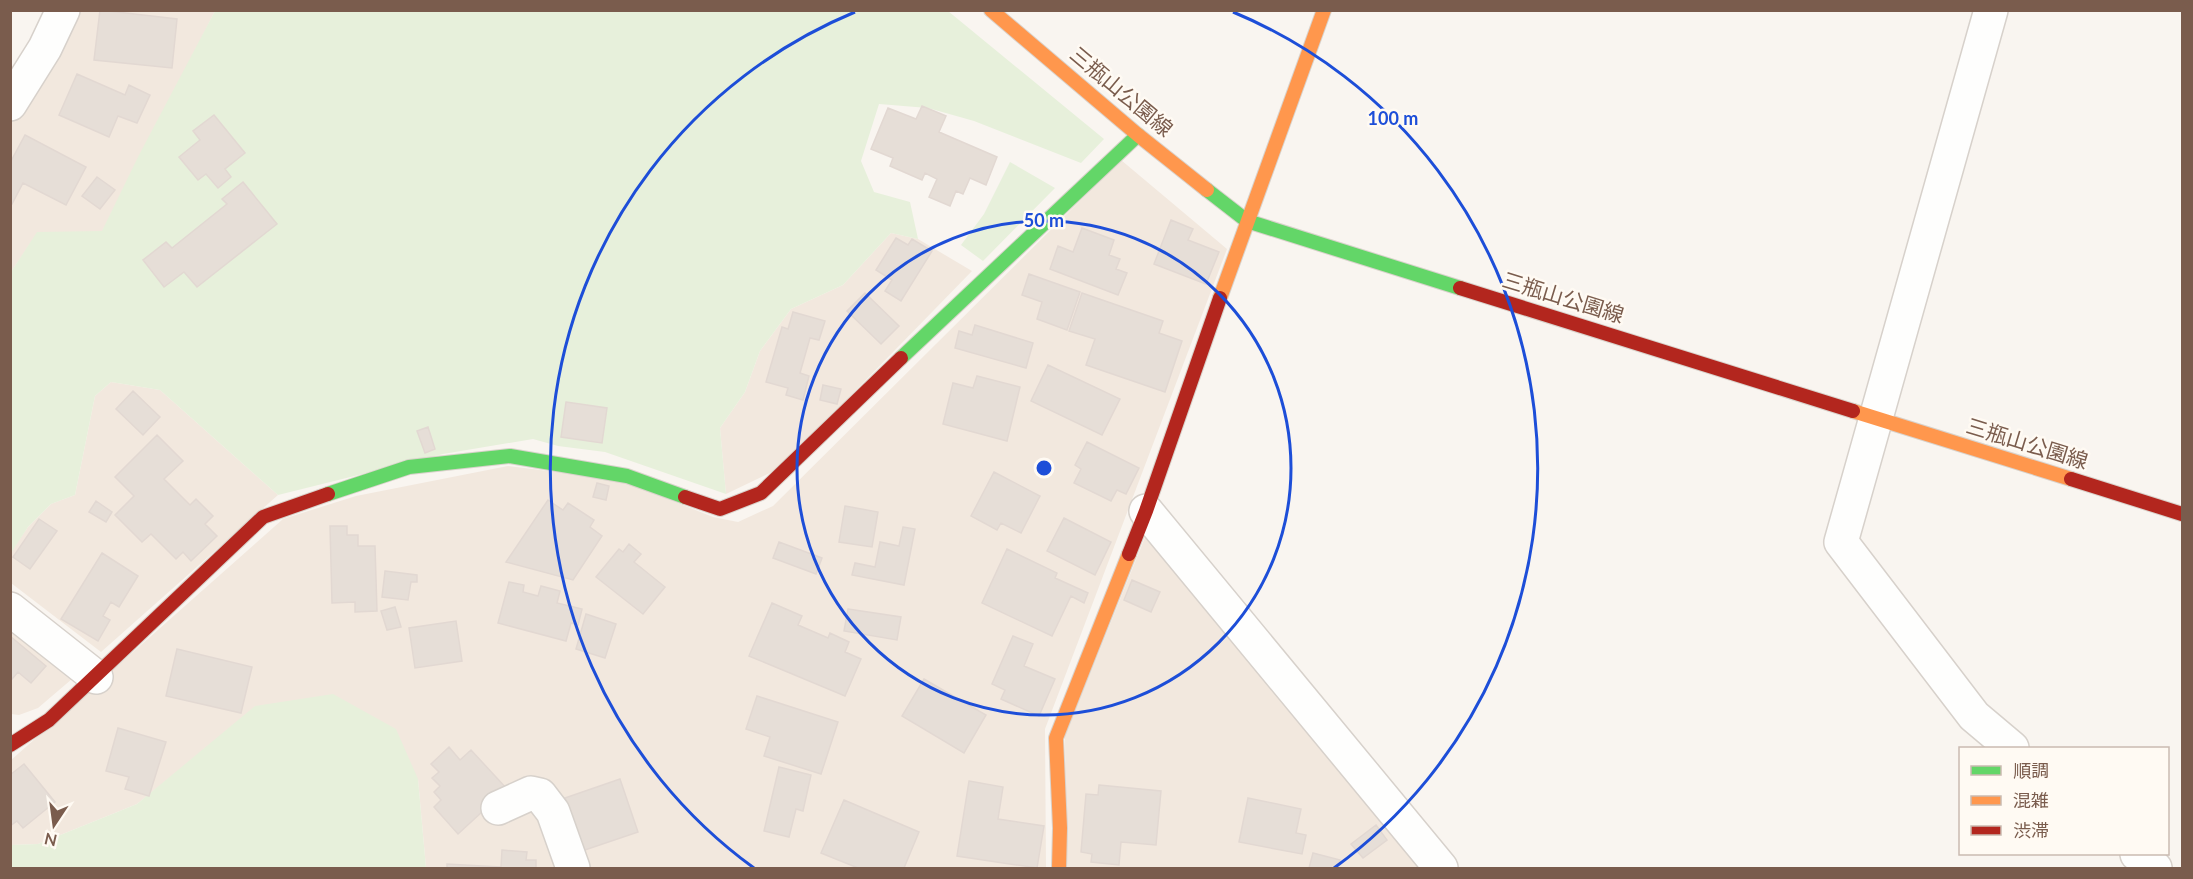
<svg xmlns="http://www.w3.org/2000/svg" width="2193" height="879" font-family="Lato,'Noto Sans JP',sans-serif">
<style>
.residential{fill:#f2e8de}
.green{fill:#e7f0db}
.building{fill:#e6ded7;stroke:#e2d8d2;stroke-width:1.5}
.lines{fill:none;stroke-linecap:round;stroke-linejoin:round}
.street-casing{stroke:#d7d1cb;stroke-width:36}
.fast-casing{stroke:#d9d2cb;stroke-width:16}
.slow-casing{stroke:#d9d2cb;stroke-width:16}
.jam-casing{stroke:#d9d2cb;stroke-width:16}
.street{stroke:#fefefd;stroke-width:33}
.fast{stroke:#63d668;stroke-width:14}
.slow{stroke:#ff974d;stroke-width:14}
.jam{stroke:#b3261e;stroke-width:14}
.ring{fill:none;stroke:#1d4ed8;stroke-width:3}
.labels{text-anchor:middle;stroke-width:5;stroke-linejoin:round;paint-order:stroke}
.street-label{font-size:21px;fill:#7a5c4d;stroke:#fffaf3}
.centre{fill:#1d4ed8;stroke:#fffaf3;stroke-width:3}
.ring-label{font-size:18px;text-anchor:middle;font-weight:bold;fill:#1d4ed8;stroke:#fffaf3;stroke-width:5;stroke-linejoin:round;paint-order:stroke}
</style>
<rect width="100%" height="100%" fill="#f9f5f0"/>
<path class="residential" d="M74 11H215L201 39 278 256 38 232 11 272V117Z
M1121 160 1227 249 1045 729 1046 868H426L418 779 188 763 137 804 38 844 11 845 10 761 283 519 356 496 508 466 620 480 713 517 738 522 773 506Z
M891 233 918 239 972 271 780 468 726 494 720 428 745 392 760 351 791 309 843 285Z
M111 382 160 390 278 495 101 652 11 583 10 553 28 527 51 504 75 495 95 396Z
M1148 530 1427 868H1066L1065 736Z
M10 618 79 673 38 708 19 715 11 714Z"/>
<path class="green" d="M731 10 734 12 735 10 948 11 1104 139 1081 163 974 121 928 108 879 104 861 161 874 192 910 202 918 239 891 233 843 285 791 309 760 351 745 392 720 428 726 494 605 452 558 446 533 439 443 454 278 495 160 390 111 382 95 396 75 495 51 504 28 527 11 553V272L37 232 102 231 139 155 215 11Z
M1010 162 1055 188 983 261 961 245 984 214Z
M333 694 396 729 418 779 426 868H11L10 845 38 844 137 804 255 706Z"/>
<path class="building" d="M100 10 177 19 172 68 94 60Z
M77 74 125 95 129 85 150 95 137 123 118 116 109 137 59 115Z
M922 106 946 116 939 132 997 157 986 185 970 178 963 194 956 191 950 206 929 197 937 179 925 173 922 180 890 166 893 158 871 149 888 108 916 119Z
M214 115 245 153 225 169 231 177 218 188 206 174 198 180 179 157 200 140 193 131Z
M25 135 86 167 66 205 23 183 12 204 10 203V163Z
M97 177 115 190 100 209 82 196Z
M243 182 277 224 197 287 184 272 164 287 143 260 166 242 172 248 227 204 222 199Z
M1171 220 1193 229 1188 240 1219 252 1206 284 1154 264Z
M1082 228 1114 240 1109 255 1120 259 1116 269 1127 273 1118 295 1050 269 1058 246 1073 252Z
M896 238 908 245 912 239 932 251 901 301 885 291 892 280 876 270Z
M1029 274 1080 292 1067 330 1037 319 1042 302 1022 295Z
M865 293 899 326 881 344 847 311Z
M1082 293 1163 321 1159 333 1182 341 1165 392 1086 365 1095 339 1069 331Z
M793 312 825 321 819 340 810 338 800 373 809 376 803 400 786 395 788 388 766 382 782 327 788 329Z
M975 325 1033 343 1026 368 955 348 959 331 972 335Z
M1048 365 1120 399 1102 435 1031 401Z
M977 376 1020 387 1007 441 943 424 953 383 973 388Z
M823 385 841 389 837 404 820 400Z
M133 391 160 417 143 435 116 409Z
M566 402 607 408 602 443 561 437Z
M428 427 435 449 425 453 417 431Z
M157 435 183 461 164 479 190 505 196 499 213 516 205 524 217 536 191 561 183 552 176 559 151 534 142 542 115 515 134 496 115 477Z
M1087 442 1139 468 1126 494 1117 490 1111 501 1074 483 1081 469 1075 465Z
M994 472 1040 496 1021 533 1001 523 997 530 971 516Z
M597 483 609 486 606 500 593 497Z
M548 500 563 510 568 503 594 520 590 527 602 536 573 580 506 562Z
M96 501 112 512 106 522 89 512Z
M845 506 878 512 872 547 839 542Z
M1064 518 1111 542 1095 575 1047 551Z
M39 519 57 531 30 569 13 557Z
M330 526H347V535H358V546H375L377 611 355 612V602L332 603Z
M903 527 915 529 904 585 852 575 855 563 875 567 880 542 899 546Z
M779 542 822 558 816 574 773 558Z
M629 544 641 554 634 562 665 587 643 614 596 577 619 549 623 552Z
M1007 549 1057 573 1055 578 1088 593 1084 603 1071 596 1052 636 982 603Z
M102 553 138 576 119 607 111 602 103 616 110 620 98 641 61 619Z
M385 571 417 575V582H411L408 600 382 597Z
M1132 580 1160 592 1151 612 1124 600Z
M509 582 524 585 523 592 538 596 541 586 560 591 557 603 582 609 578 625 571 623 566 641 498 623Z
M772 603 802 616 798 625 828 638 830 633 849 642 845 652 861 659 845 696 749 656Z
M395 607 401 627 387 630 381 611Z
M848 609 901 617 897 640 844 631Z
M586 614 616 624 605 658 576 649Z
M456 621 462 661 415 668 409 628Z
M10 636 46 666 31 683 18 672 12 679 10 678Z
M1013 636 1033 644 1024 666 1055 679 1039 716 1001 699 1005 690 992 684Z
M177 649 252 667 241 713 166 696Z
M924 679 986 715 964 753 902 716Z
M757 696 838 722 821 774 764 756 770 737 746 729Z
M118 728 166 742 149 796 125 789 129 777 106 771Z
M449 747 460 760 471 750 507 789 458 834 434 807 441 800 434 792 440 786 432 778 439 772 431 764Z
M24 764 55 802 23 828 17 821 10 826V775Z
M779 767 811 775 803 811 796 809 789 837 764 831Z
M620 779 638 832 579 852 575 827 565 798Z
M969 781 1003 787 998 819 1044 826 1037 868 957 856Z
M1099 785 1161 791 1156 845 1121 842 1119 865 1091 862 1092 854 1081 852 1086 794 1098 795Z
M1248 798 1301 809 1296 833 1306 835 1302 854 1239 842Z
M844 800 919 832 904 868H858L821 853Z
M1376 825 1387 840 1363 858 1351 844Z
M502 850 527 852 526 860H536V868H447V864L501 867Z
M1313 853 1340 860 1337 868H1309Z"/>
<g class="lines">
<defs>
<path id="street" d="M1991 10 1841 542 1974 716 2012 748
M10 104 45 48 63 10
M1146 511 1441 868
M10 609 96 677
M498 808 531 793 540 795 553 812 573 868
M2137 854 2155 868"/>
<path id="fast" d="M1207 190 1247 221 1460 288
M901 358 1138 135
M328 494 409 467 510 456 627 476 685 497"/>
<path id="slow" d="M991 10 1138 135 1207 190
M1220 298 1324 10
M1853 411 2071 479
M1059 868 1060 828 1056 738 1129 554"/>
<path id="jam" d="M1460 288 1853 411
M2071 479 2182 514
M685 497 720 509 761 493 901 358
M1129 554 1146 511 1220 298
M10 745 49 720 263 517 328 494"/>
</defs>
<use href="#street" class="street-casing"/>
<use href="#fast" class="fast-casing"/>
<use href="#slow" class="slow-casing"/>
<use href="#jam" class="jam-casing"/>
<use href="#street" class="street"/>
<use href="#fast" class="fast"/>
<use href="#slow" class="slow"/>
<use href="#jam" class="jam"/>
</g>
<g class="ring">
<circle cx="1044" cy="468" r="247"/>
<path d="M754 868A494 494 0 0 1 855 12M1233 12A494 494 0 0 1 1334 868"/>
</g>
<g class="labels">
<g class="street-label">
<text transform="translate(1121 92) rotate(40)" y="7">三瓶山公園線</text>
<text transform="translate(1563 298) rotate(17)" y="7">三瓶山公園線</text>
<text transform="translate(2027 444) rotate(17)" y="7">三瓶山公園線</text>
</g>
</g>
<circle cx="1044" cy="468" r="9" class="centre"/>
<g class="ring-label">
<text x="1393" y="125">100 m</text>
<text x="1044" y="227">50 m</text>
</g>
<rect width="2193" height="879" fill="none" stroke="#7a5c4d" stroke-width="24"/>
<rect x="1959" y="747" width="210" height="108" fill="#fffaf3" stroke="#cabbb1" stroke-width="1.5"/>
<rect x="1971" y="766" width="30" height="9" fill="#63d668" stroke="#cabbb1" stroke-width="1.5"/>
<text x="2013" y="777" font-size="18" fill="#7a5c4d">順調</text>
<rect x="1971" y="796" width="30" height="9" fill="#ff974d" stroke="#cabbb1" stroke-width="1.5"/>
<text x="2013" y="807" font-size="18" fill="#7a5c4d">混雑</text>
<rect x="1971" y="826" width="30" height="9" fill="#b3261e" stroke="#cabbb1" stroke-width="1.5"/>
<text x="2013" y="837" font-size="18" fill="#7a5c4d">渋滞</text>
<g transform="translate(54 825) rotate(193)" stroke="#fffaf3" stroke-width="4.5" paint-order="stroke">
<path d="M0-4.5L10 22L0 15L-10 22Z" fill="#7a5c4d"/>
<text y="-9" font-size="16" font-weight="bold" text-anchor="middle" fill="#7a5c4d">N</text>
</g>
</svg>
